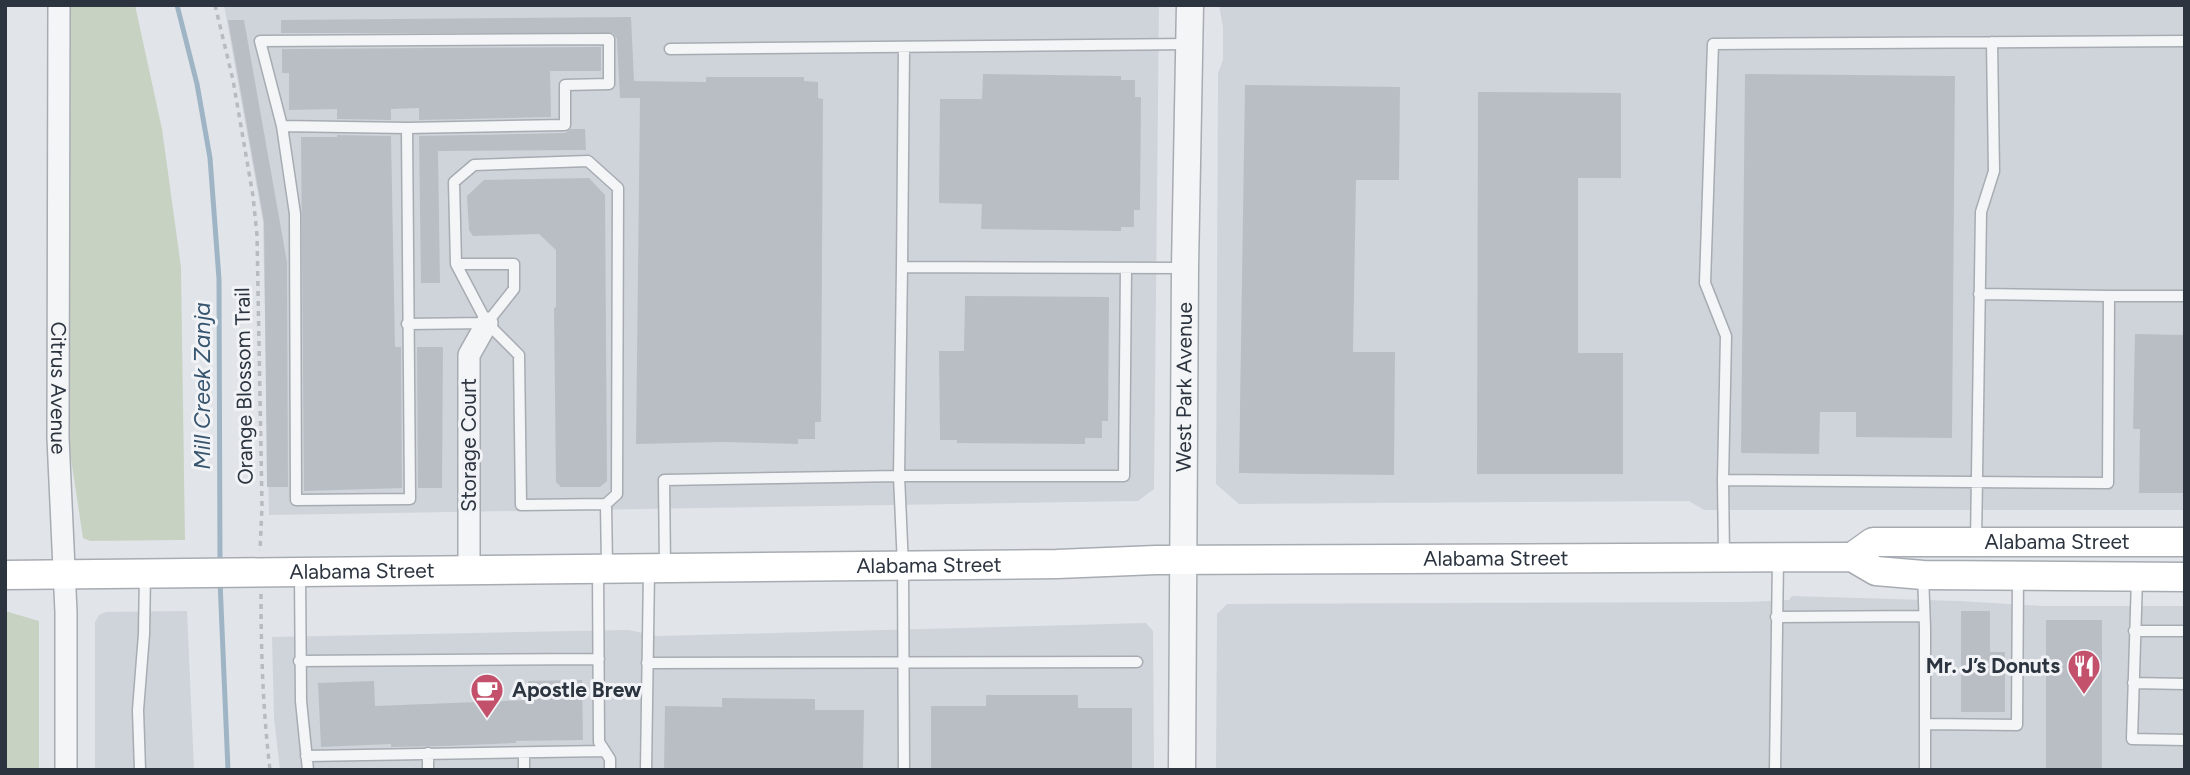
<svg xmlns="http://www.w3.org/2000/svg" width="2190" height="775" font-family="Figtree,sans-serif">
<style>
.built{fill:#cfd4da}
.green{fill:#c8d2c3}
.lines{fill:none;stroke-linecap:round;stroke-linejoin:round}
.stream{stroke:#9fb5c5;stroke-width:5}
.building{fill:#b9bec5}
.service-casing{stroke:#a7acb3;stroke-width:13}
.minor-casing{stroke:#a7acb3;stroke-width:24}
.tertiary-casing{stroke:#a7acb3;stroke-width:29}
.secondary-casing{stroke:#a7acb3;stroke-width:31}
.path{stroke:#b8bbc0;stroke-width:3.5;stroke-dasharray:5 5;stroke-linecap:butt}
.service{stroke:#f4f5f7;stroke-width:10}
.minor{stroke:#f4f5f7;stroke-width:21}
.tertiary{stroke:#f4f5f7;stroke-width:26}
.secondary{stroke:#fff;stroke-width:28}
.labels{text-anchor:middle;stroke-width:6;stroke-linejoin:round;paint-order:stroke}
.street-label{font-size:21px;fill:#2b343f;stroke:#f1f3f6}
.poi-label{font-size:21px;font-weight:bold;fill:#2b343f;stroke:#f1f3f6;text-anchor:end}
.water-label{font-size:23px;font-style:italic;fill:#38556f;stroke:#f1f3f6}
</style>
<rect width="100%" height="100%" fill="#e1e5e9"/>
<path class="built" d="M224 5H1159L1154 489 1138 501 269 515 263 222Z
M1219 5H2185V510H1704L1689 501 1239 504 1216 484 1218 73 1223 60V27Z
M1792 596 1959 601 2043 606H2185V770H1216L1217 614 1227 604 1742 602 1789 600Z
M187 611 194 770H95V622L99 615 106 612Z
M1146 623 1153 631 1154 770H280L274 718 272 637 628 630 658 636Z"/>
<path class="green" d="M71 5H135L162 129 181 267 185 540 90 541 83 538 68 439Z
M5 611 39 621V770H5Z"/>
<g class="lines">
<path class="stream" d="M177 5 197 84 210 158 219 279 220 564
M220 581 228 770"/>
</g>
<path class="building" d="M631 17 634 81 706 82V77H804V81L818 82V98L823 99 821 422H815V439H798V444L722 442 636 444 640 98H620L617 39 613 33H281V20Z
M228 20H244L287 262 288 487H267L264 222Z
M601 47V71H550L551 117 419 120V108L391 109V120L337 119V109L289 110V73H282V49Z
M983 74 1121 76V80H1135V97H1141L1140 210H1134V227H1121V231L981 229 982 204 939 203 940 99H982Z
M1745 74 1955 76 1952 438 1856 437V412H1820L1819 454 1741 453Z
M1245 85 1400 87 1399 180H1356L1353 352H1395L1394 475 1239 473Z
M1478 92 1621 93V178H1578V353H1623V474H1477Z
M571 129H585L586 150 438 151 440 283H421L419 136 565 133Z
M337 135 391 136 395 347H401L402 488 304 491 301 137H337Z
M589 178 605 195 607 481 600 487H561L556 482 554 308 556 307V250L539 234 473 236 469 230 467 196 484 180Z
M965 296 1109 297 1108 421H1102V438H1085V444L957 443V440H940L939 351H964Z
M2135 334 2185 335V493H2139L2140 429H2133Z
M417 347H443L442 488H418Z
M1961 611H1990V652H2005V712H1961Z
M2046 620H2102V770H2046Z
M582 680 583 740 516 741V743L445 746 391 747V744L321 747 318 683 374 681 375 706 529 700 528 681Z
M986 695H1078V708H1132V770H931V706H986Z
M722 698 815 699V710H864L863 770H664L665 706 722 707Z"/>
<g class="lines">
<defs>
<path id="service" d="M670 49 1188 44
M282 126 407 128 565 125V85L609 84V39L260 41 282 126 295 214 296 500 410 499 407 128
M456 264H514V289L487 323
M902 267 904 47
M1126 268 1124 476H899L902 267 1185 268
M1979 294 2109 296
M407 324 487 323
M1723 480 2108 483 2109 296H2185
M606 504 521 505 519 355 487 323 456 264 454 182 474 165 588 161 618 188 617 494 606 504 607 566
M1976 542 1981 212 1994 171 1992 42
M1724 556 1723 480 1726 336 1705 283 1713 44 2185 41
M665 567 664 480 899 476 903 566 904 770
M598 569 599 742 610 759V770
M300 573 301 701 308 770
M1923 575 1925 628V770
M2137 578 2132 739 2185 740
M1776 617 1924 616
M2134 631H2185
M299 661 599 659
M647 663 1137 662
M2133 683 2185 684
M1926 724 2017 725 2018 576
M428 753V770
M524 753V770
M306 756 605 751
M140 770 138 710 144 634 145 574
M646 770 649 571
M1775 770 1778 559"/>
<g id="minor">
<path id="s1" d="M59 5 58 438 66 612V770"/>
<path d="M469 571V355L487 323"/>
</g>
<g id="tertiary">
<path id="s2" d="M1182 770 1185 268 1190 5"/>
</g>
<g id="secondary">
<path id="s3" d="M1852 557 1873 542H2185"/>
<path id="s4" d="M5 575 1057 564 1156 560 1852 557 1876 571 1923 575 2185 577"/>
</g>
</defs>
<use href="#service" class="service-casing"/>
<use href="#minor" class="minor-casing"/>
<use href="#tertiary" class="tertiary-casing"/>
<use href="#secondary" class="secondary-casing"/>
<path class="path" d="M215 5 233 80 253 196 257 235 262 506 260 551
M261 594C261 653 263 711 270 770"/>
<use href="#service" class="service"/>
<use href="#minor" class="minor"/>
<use href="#tertiary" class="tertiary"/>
<use href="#secondary" class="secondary"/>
</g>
<defs>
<symbol id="restaurant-pin" viewBox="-11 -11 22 30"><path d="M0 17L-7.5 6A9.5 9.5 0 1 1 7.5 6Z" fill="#c3516b" stroke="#f1f3f6"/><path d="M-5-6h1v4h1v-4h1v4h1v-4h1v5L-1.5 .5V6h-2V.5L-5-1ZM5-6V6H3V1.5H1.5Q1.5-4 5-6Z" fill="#fff"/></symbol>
<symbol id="cafe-pin" viewBox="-11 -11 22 30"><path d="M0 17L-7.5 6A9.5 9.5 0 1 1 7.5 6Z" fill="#c3516b" stroke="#f1f3f6"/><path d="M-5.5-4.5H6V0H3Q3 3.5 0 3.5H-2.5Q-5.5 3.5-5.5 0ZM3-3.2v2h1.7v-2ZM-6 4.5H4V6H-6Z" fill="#fff"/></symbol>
</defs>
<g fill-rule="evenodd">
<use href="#restaurant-pin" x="2065" y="647" width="38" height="52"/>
<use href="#cafe-pin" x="468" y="671" width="38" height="52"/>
</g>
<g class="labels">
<g class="street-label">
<text transform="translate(244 386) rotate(-91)" y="7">Orange Blossom Trail</text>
<text dy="7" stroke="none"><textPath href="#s2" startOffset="383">West Park Avenue</textPath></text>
<text dy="7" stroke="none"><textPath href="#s1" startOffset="383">Citrus Avenue</textPath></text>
<text transform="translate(469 445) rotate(-90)" y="7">Storage Court</text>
<text dy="7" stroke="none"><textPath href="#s3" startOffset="210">Alabama Street</textPath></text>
<text dy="7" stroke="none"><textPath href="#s4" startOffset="1491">Alabama Street</textPath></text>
<text dy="7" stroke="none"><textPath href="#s4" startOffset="924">Alabama Street</textPath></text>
<text dy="7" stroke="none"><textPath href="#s4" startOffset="357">Alabama Street</textPath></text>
</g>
<g class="poi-label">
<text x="2060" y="673">Mr. J’s Donuts</text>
<text x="512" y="697" text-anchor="start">Apostle Brew</text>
</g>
<g class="water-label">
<text transform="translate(202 386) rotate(-90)" y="8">Mill Creek Zanja</text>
</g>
</g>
<rect width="2190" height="775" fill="none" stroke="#2b343f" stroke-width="14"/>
</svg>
